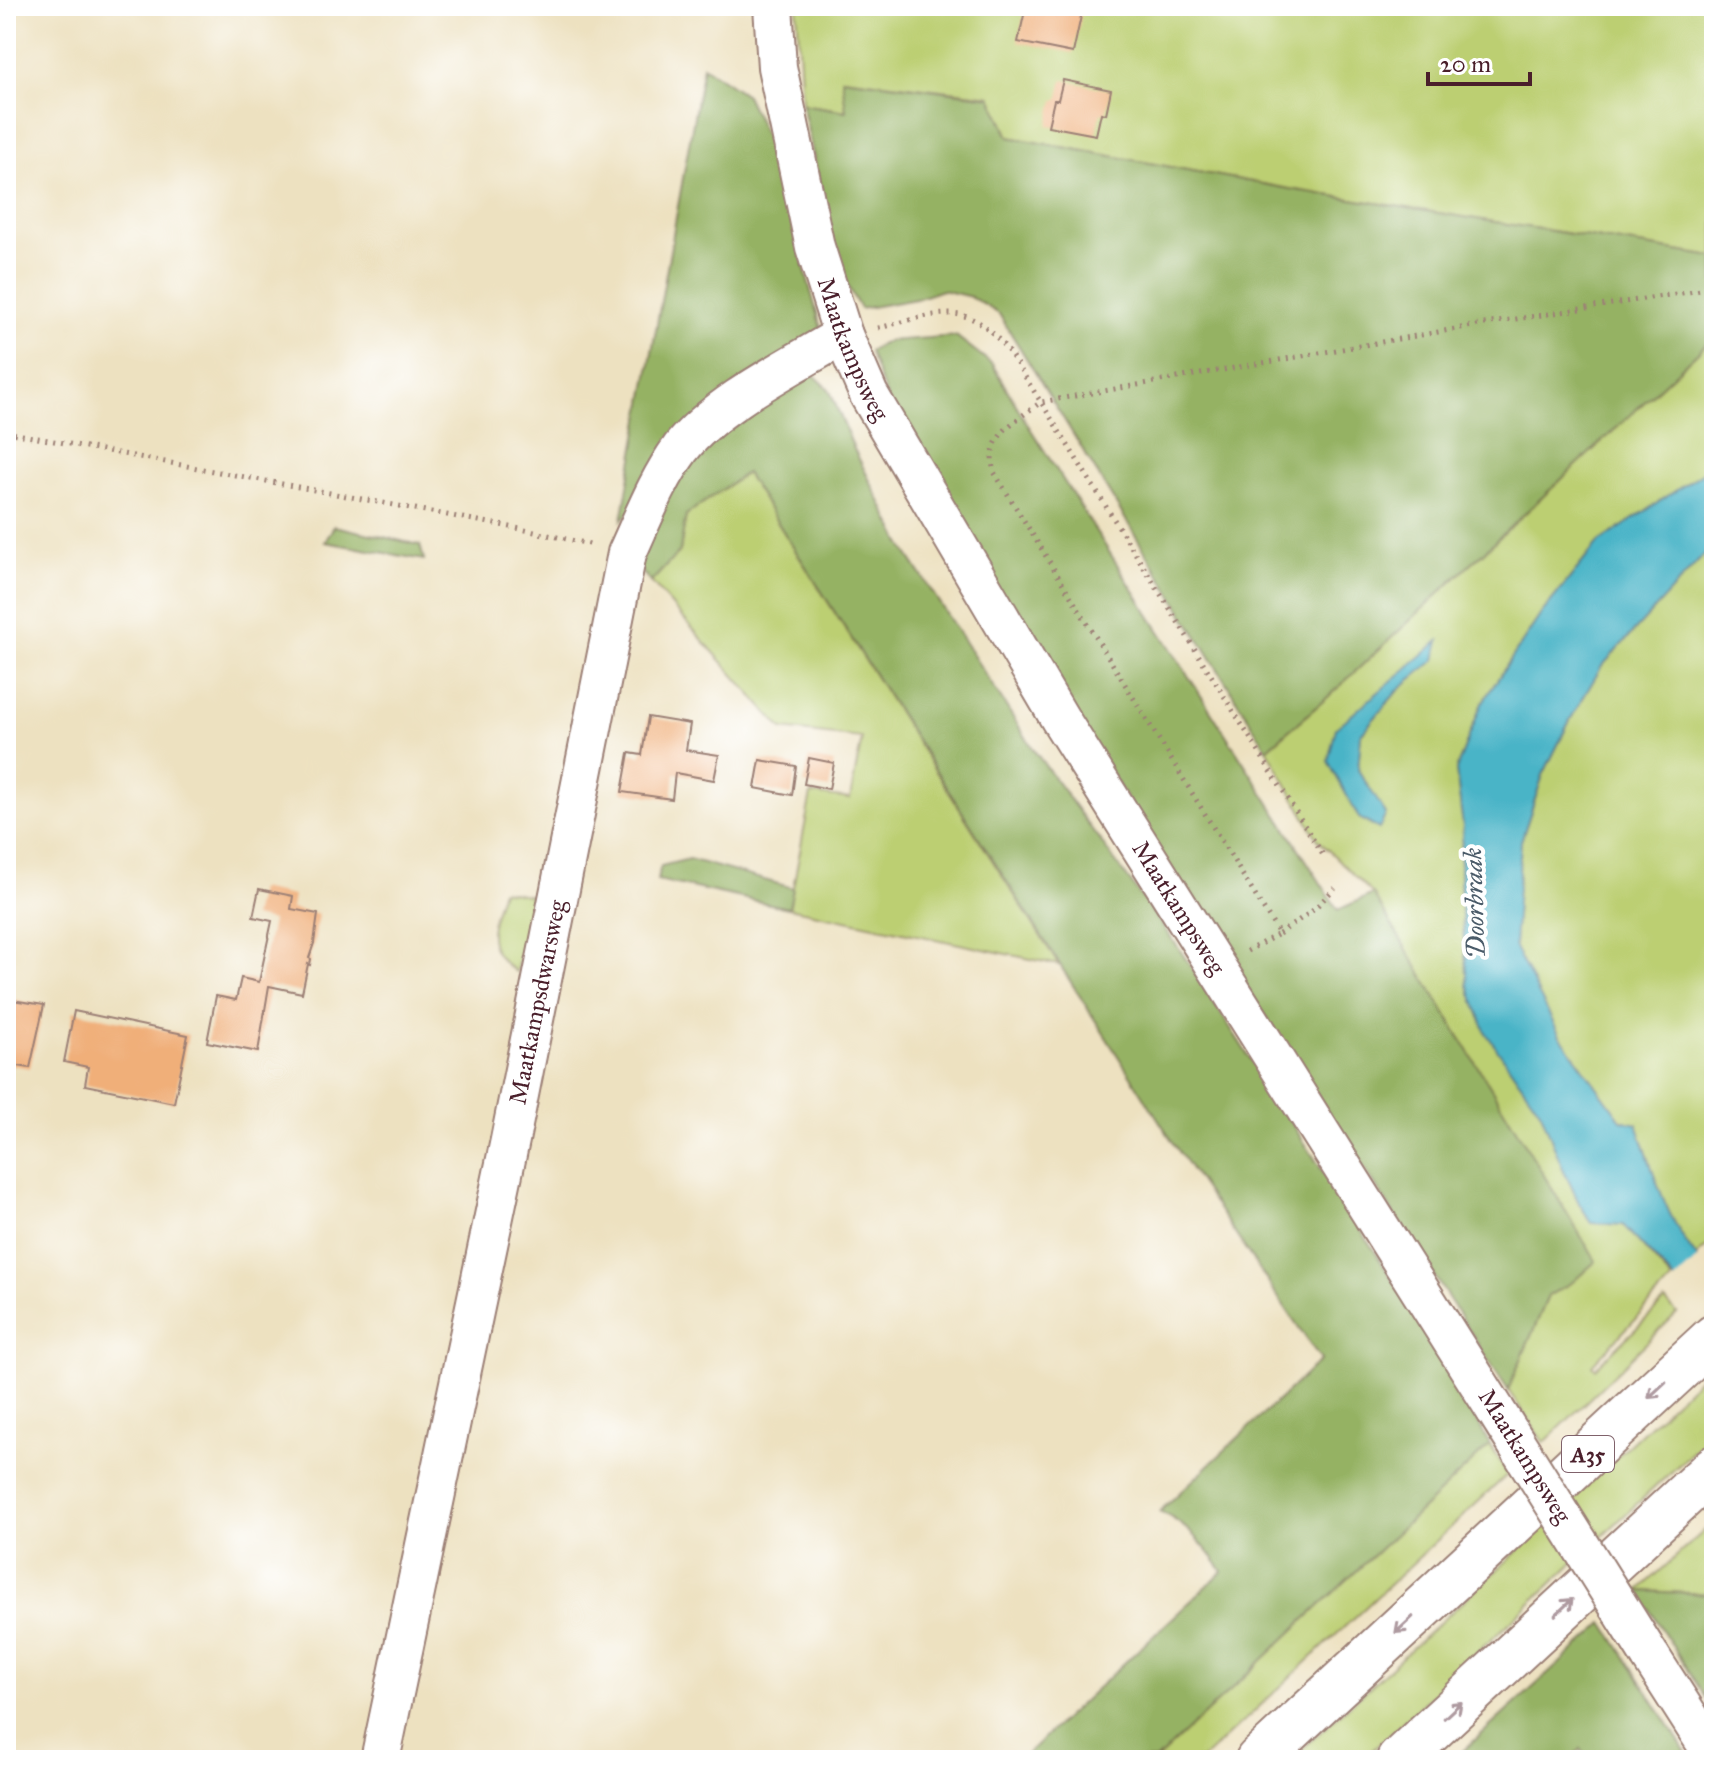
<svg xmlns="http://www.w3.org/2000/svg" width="1720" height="1766" font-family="'IM FELL Great Primer',serif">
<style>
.green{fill:#bccf72;stroke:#83774e;stroke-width:2;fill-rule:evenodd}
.forest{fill:#95b264;stroke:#706848;stroke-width:2}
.water{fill:#49b4c7;stroke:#4a6a79;stroke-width:2}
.pier{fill:#ede1c0}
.building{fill:#f0af79}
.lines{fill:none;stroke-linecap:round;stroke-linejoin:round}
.street-casing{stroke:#9c8076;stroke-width:42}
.highway-casing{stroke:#9c8076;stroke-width:48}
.path{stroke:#9c8076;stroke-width:5;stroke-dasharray:2 6;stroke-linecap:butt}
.street{stroke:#fff;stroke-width:38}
.highway{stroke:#fff;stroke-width:44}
.street-bridge-casing{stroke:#9c8076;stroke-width:42;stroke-linecap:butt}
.street-bridge{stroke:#fff;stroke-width:38}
.oneway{stroke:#ae9aa0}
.labels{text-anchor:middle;stroke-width:8;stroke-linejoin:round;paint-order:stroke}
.shield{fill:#fff;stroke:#80626b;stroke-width:2}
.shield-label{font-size:22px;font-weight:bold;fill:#4a1f2b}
.street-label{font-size:24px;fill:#4a1f2b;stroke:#fff}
.water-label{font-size:26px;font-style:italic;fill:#4a5b69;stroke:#fff}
</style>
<rect width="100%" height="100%" fill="#fff"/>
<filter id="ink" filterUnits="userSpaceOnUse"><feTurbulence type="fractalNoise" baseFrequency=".0125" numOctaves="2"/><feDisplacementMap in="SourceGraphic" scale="16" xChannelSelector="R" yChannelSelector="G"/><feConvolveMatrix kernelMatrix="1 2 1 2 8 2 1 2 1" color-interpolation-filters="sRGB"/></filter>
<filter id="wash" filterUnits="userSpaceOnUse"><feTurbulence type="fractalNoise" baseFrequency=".006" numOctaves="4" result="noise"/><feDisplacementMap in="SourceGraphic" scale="32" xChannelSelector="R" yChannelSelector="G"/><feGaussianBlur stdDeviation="1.8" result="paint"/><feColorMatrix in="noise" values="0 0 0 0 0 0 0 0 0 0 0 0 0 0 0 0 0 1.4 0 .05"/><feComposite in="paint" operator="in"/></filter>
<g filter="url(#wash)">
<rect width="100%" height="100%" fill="#ede1c0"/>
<path class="green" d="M797 6H1714V257L1295 190 1009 137 991 96 842 78 847 111 802 104Z
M1714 337V465L1598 543 1541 614 1482 703 1456 770 1463 826 1460 868 1461 904 1468 985 1486 1032 1541 1112 1561 1164 1580 1205 1592 1223 1623 1224 1672 1280 1592 1365 1595 1368 1665 1301 1677 1313 1544 1443 1508 1390 1548 1296 1574 1281 1373 894 1318 840 1267 749 1329 696ZM1438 642 1435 660 1399 689 1361 734 1358 770 1385 814 1328 761Z
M746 473 1059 965 789 908 811 794 850 799 862 738 782 729 651 582 680 551 686 515Z
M1714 544V1240L1695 1257 1666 1210 1637 1124 1621 1120 1560 1036 1514 946 1521 841 1543 775 1570 720 1602 666Z
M502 890 532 896 516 972C479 947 491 927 502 890Z
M1714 1364V1432L1362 1760H1290L1533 1537Z
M1490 1445 1508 1474 1202 1760H1156Z
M1714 1522V1594L1638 1591Z"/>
<path class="forest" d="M703 66 746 95 772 150 821 328 622 520Z
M842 78 991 97 1009 137 1295 190 1714 257V337L1329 696 1267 749 999 314 971 297 942 290 916 299 860 309 838 269 802 104 846 111Z
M956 336 992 364 1028 425 1338 910 1373 894 1596 1261 1574 1281 1548 1296 1508 1390 1161 855 898 427 869 351 888 341Z
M811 372 829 389 854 449 902 545 1036 753 1180 950 1446 1362 1490 1445 1156 1760H1020L1223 1571C1207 1549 1185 1521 1159 1512L1321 1360 1178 1150 746 473 686 515 680 551 651 582 639 569 665 490 717 431Z
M334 526 420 545 424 560 325 542Z
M689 859 793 888 789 908 657 880 661 866Z
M1638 1591 1714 1594V1712Z
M1604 1623 1691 1760H1588L1581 1749 1571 1760H1453Z"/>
<path class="water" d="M1714 465V544L1602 666 1570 720 1543 775 1521 841 1514 946 1560 1036 1621 1120 1637 1124C1657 1183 1669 1231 1714 1277V1322L1623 1225 1592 1223 1580 1205 1561 1164 1541 1112 1486 1033 1468 985 1461 904 1460 868 1463 826 1456 770 1482 703 1541 614 1598 543Z
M1439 641 1435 660 1399 689 1361 734 1358 770 1386 814 1379 829 1359 818 1328 761 1336 728Z"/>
<path class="pier" d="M1700 1257 1714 1271V1326L1671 1284Z"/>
<g id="blocks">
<path class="building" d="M1026 6 1083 7 1073 53 1018 42Z
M1063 80 1111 90 1106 114 1101 113 1096 135 1048 126 1054 100H1058Z
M648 717 690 724 686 750 719 755 714 780 675 773 672 799 622 792 629 753 642 755Z
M809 758 834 763 829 789 804 784Z
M760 760 796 766 792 795 755 788Z
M259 889 293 896 291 909 318 914 314 943 309 958 311 959 310 965 308 964 302 993 269 986 258 1052 207 1042 216 996 236 1000 241 978 259 982 272 921 253 917Z
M6 999 44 1005 30 1068 6 1064Z
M74 1011 188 1035 174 1103 85 1085 88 1067 64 1062Z"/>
</g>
</g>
<g filter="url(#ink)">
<use href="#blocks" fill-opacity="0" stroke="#9c8076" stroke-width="2"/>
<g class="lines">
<defs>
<g id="street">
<path id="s1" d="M773 6 777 67 815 247 843 335 869 395 1060 719 1496 1411"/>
<path d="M1650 1656 1714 1756"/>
<path id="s2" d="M380 1760 510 1140 627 553C643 518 658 479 681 448 716 403 794 365 843 335"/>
</g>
<path id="highway" d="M1258 1760 1714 1337
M1399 1760 1714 1468"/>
</defs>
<use href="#street" class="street-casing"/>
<use href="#highway" class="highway-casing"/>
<path class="path" d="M878 328C901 323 928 313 952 314 996 316 1019 370 1041 402L1323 855
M6 432 516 528 594 545
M1279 934 1312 911 1335 888
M1247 951 1279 934 994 472C984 436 1016 421 1041 402L1478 325 1714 288"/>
<use href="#street" class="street"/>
<use href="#highway" class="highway"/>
<defs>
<path id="street-bridge" d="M1496 1411 1650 1656"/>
</defs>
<use href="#street-bridge" class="street-bridge-casing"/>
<use href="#street-bridge" class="street-bridge"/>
</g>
<defs><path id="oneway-shaft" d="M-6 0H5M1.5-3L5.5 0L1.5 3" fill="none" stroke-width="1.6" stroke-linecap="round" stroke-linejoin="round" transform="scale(2)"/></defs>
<g class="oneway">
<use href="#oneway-shaft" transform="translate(1657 1390) rotate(137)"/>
<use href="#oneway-shaft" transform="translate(1564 1607) rotate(-43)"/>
<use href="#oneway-shaft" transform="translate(1404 1625) rotate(137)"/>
<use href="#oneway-shaft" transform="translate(1453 1710) rotate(-43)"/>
</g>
</g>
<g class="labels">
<rect class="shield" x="1562" y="1436" width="52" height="36" rx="6"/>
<g class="shield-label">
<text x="1588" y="1462">A35</text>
</g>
<g class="street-label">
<text dy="8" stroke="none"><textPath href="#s1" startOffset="354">Maatkampsweg</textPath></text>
<text dy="8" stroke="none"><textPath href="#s1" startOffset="1002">Maatkampsweg</textPath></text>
<text dy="8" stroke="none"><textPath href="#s2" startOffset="774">Maatkampsdwarsweg</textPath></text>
<text transform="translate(1525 1456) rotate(58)" y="8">Maatkampsweg</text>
</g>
<g class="water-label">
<text transform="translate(1474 903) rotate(-92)" y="9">Doorbraak</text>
</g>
</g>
<rect width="1720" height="1766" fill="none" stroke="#fff" stroke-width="32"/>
<path d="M1428 72v12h102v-12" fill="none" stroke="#4a1f2b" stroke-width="4"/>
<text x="1440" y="72" font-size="24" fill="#4a1f2b" stroke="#ffffff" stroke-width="6" paint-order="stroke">20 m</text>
</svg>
